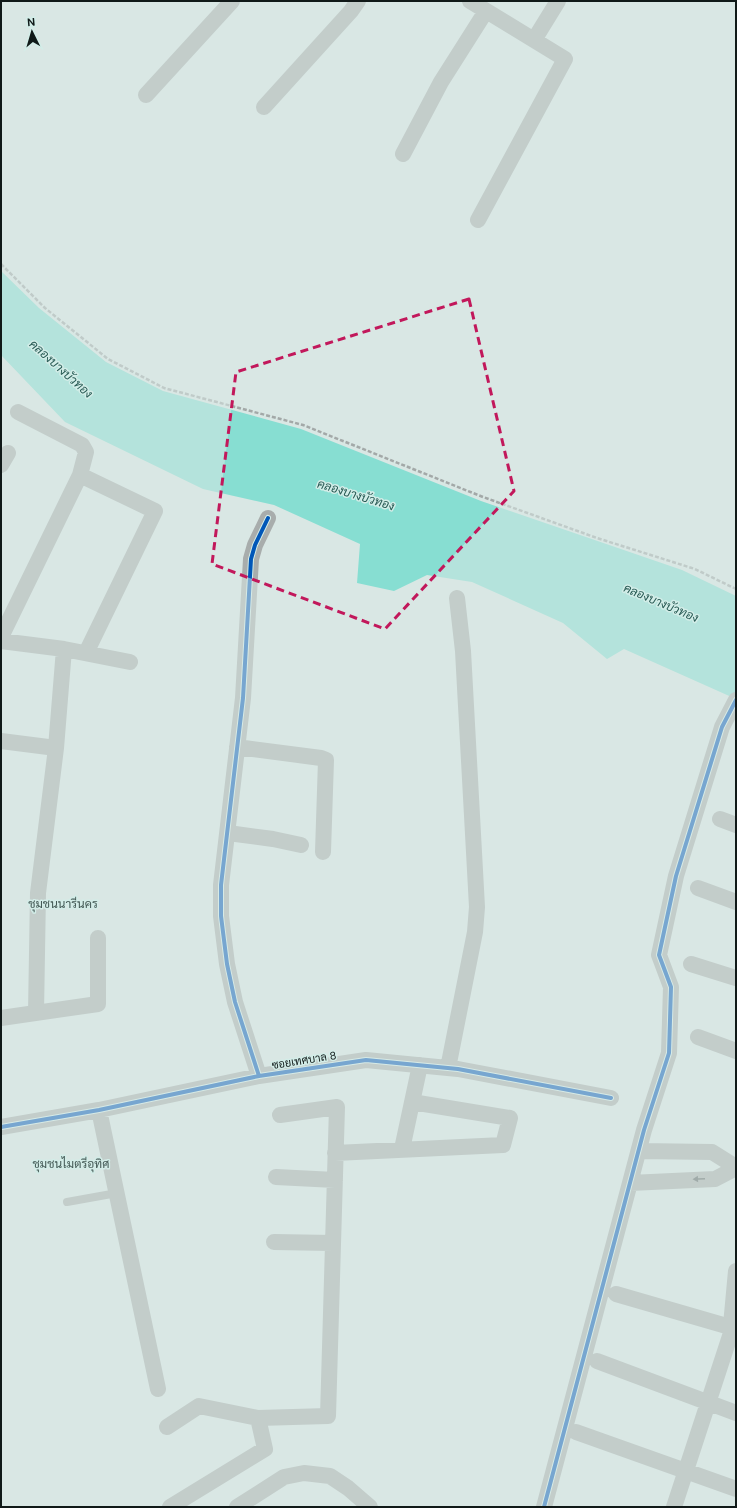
<svg xmlns="http://www.w3.org/2000/svg" width="737" height="1508" font-family="'DM Sans',Sarabun,sans-serif">
<style>
.water{fill:#87ded2}
.lines{fill:none;stroke-linecap:round;stroke-linejoin:round}
.path{stroke:#a3a9a8;stroke-width:2.5;stroke-dasharray:4 2;stroke-linecap:butt}
.service{stroke:#a8adac;stroke-width:8}
.minor{stroke:#a8adac;stroke-width:16}
.cycleway-casing{stroke:#d3ede8;stroke-width:6}
.cycleway{stroke:#0057b8;stroke-width:4}
.oneway{fill:#5c6362}
.marked{fill:none;stroke:#c2185b;stroke-width:3;stroke-dasharray:8 5;stroke-linejoin:round}
.labels{text-anchor:middle;stroke-width:3;stroke-linejoin:round;paint-order:stroke}
.street-label{font-size:11px;fill:#101918;stroke:#d3ede8}
.water-label{font-size:12px;font-style:italic;fill:#285a54;stroke:#d3ede8}
.neighbourhood-label{font-size:12px;fill:#425854;stroke:#d3ede8}
</style>
<rect width="100%" height="100%" fill="#d9e7e4"/>
<path class="water" d="M1 271 39 308 106 362 163 391 301 429 481 501 682 570 736 596V699L624 649 607 659 563 623 472 582 427 575 394 591 357 583 360 544 274 505 203 489 65 422 1 355Z"/>
<g class="lines">
<path class="path" d="M1 264 45 308 108 359 164 388 303 425 483 497 597 538 695 569 736 589"/>
<path class="service" d="M67 1202 117 1193"/>
<path class="minor" d="M470 1 565 59 478 220
M534 40 558 1
M146 95 232 1
M264 107 351 11 358 1
M403 154 441 82 486 11
M1 465 8 453
M80 475 155 511 86 653
M1 637 80 475 86 452 82 445 18 412
M1 641 64 649 130 662
M1 741 56 748
M237 747 321 758 326 760 323 852
M720 819 736 825
M228 833 273 839 301 845
M698 888 736 902
M691 964 736 978
M36 1013 38 893 56 748 64 649
M1 1018 98 1004V938
M698 1037 736 1051
M448 1068 475 932 477 907 463 651 457 598
M259 1076 235 1002 227 964 221 916V885L243 698 251 559 255 545 268 518
M99 1110 158 1389
M1 1127 99 1110 259 1076 366 1060 458 1069 611 1098
M402 1149 420 1065
M639 1151 712 1152 736 1167
M335 1153 503 1145 510 1118 412 1102
M276 1177 335 1180
M630 1183 715 1179 736 1168
M274 1242 333 1243
M616 1294 730 1327
M597 1361 736 1413
M258 1418 328 1416 337 1107 280 1115
M167 1427 199 1406 258 1418 265 1449 170 1507
M576 1432 736 1489
M237 1507 284 1477 304 1473 330 1476 348 1488 370 1507
M544 1507 644 1130 669 1053 671 987 659 955 676 876 722 727 736 700
M674 1507 730 1336 736 1271"/>
<defs>
<path id="cycleway" d="M259 1076 235 1002 227 964 221 916V885L243 698 251 559 255 545 268 518
M1 1127 99 1110 259 1076 366 1060 458 1069 611 1098
M544 1507 644 1130 669 1053 671 987 659 955 676 876 722 727 736 700"/>
</defs>
<use href="#cycleway" class="cycleway-casing"/>
<use href="#cycleway" class="cycleway"/>
</g>
<defs><path id="oneway-solid" d="M-6-.8H1V-3.2L6.5 0L1 3.2V.8H-6Z"/></defs>
<use class="oneway" href="#oneway-solid" transform="translate(699 1179) rotate(177)"/>
<path d="M0 0H737V1508H0ZM469 299 514 491 385 629 212 564 236 372Z" fill="#d9e7e4" fill-opacity=".55" fill-rule="evenodd"/>
<path class="marked" d="M469 299 514 491 385 629 212 564 236 372Z"/>
<g class="labels">
<g class="street-label">
<text transform="translate(304 1060) rotate(-9)" y="4">ซอยเทศบาล 8</text>
</g>
<g class="water-label">
<text transform="translate(61 369) rotate(42)" y="4">คลองบางบัวทอง</text>
<text transform="translate(356 495) rotate(17)" y="4">คลองบางบัวทอง</text>
<text transform="translate(661 603) rotate(23)" y="4">คลองบางบัวทอง</text>
</g>
<g class="neighbourhood-label">
<text x="63" y="908">ชุมชนนารีนคร</text>
<text x="71" y="1168">ชุมชนไมตรีอุทิศ</text>
</g>
</g>
<rect width="737" height="1508" fill="none" stroke="#101918" stroke-width="4"/>
<g transform="translate(32 32) rotate(355)" stroke="#d3ede8" stroke-width="3" paint-order="stroke">
<path d="M0-3L7 15L0 10L-7 15Z" fill="#101918"/>
<text y="-6" font-size="11" font-weight="bold" text-anchor="middle" fill="#101918">N</text>
</g>
</svg>
